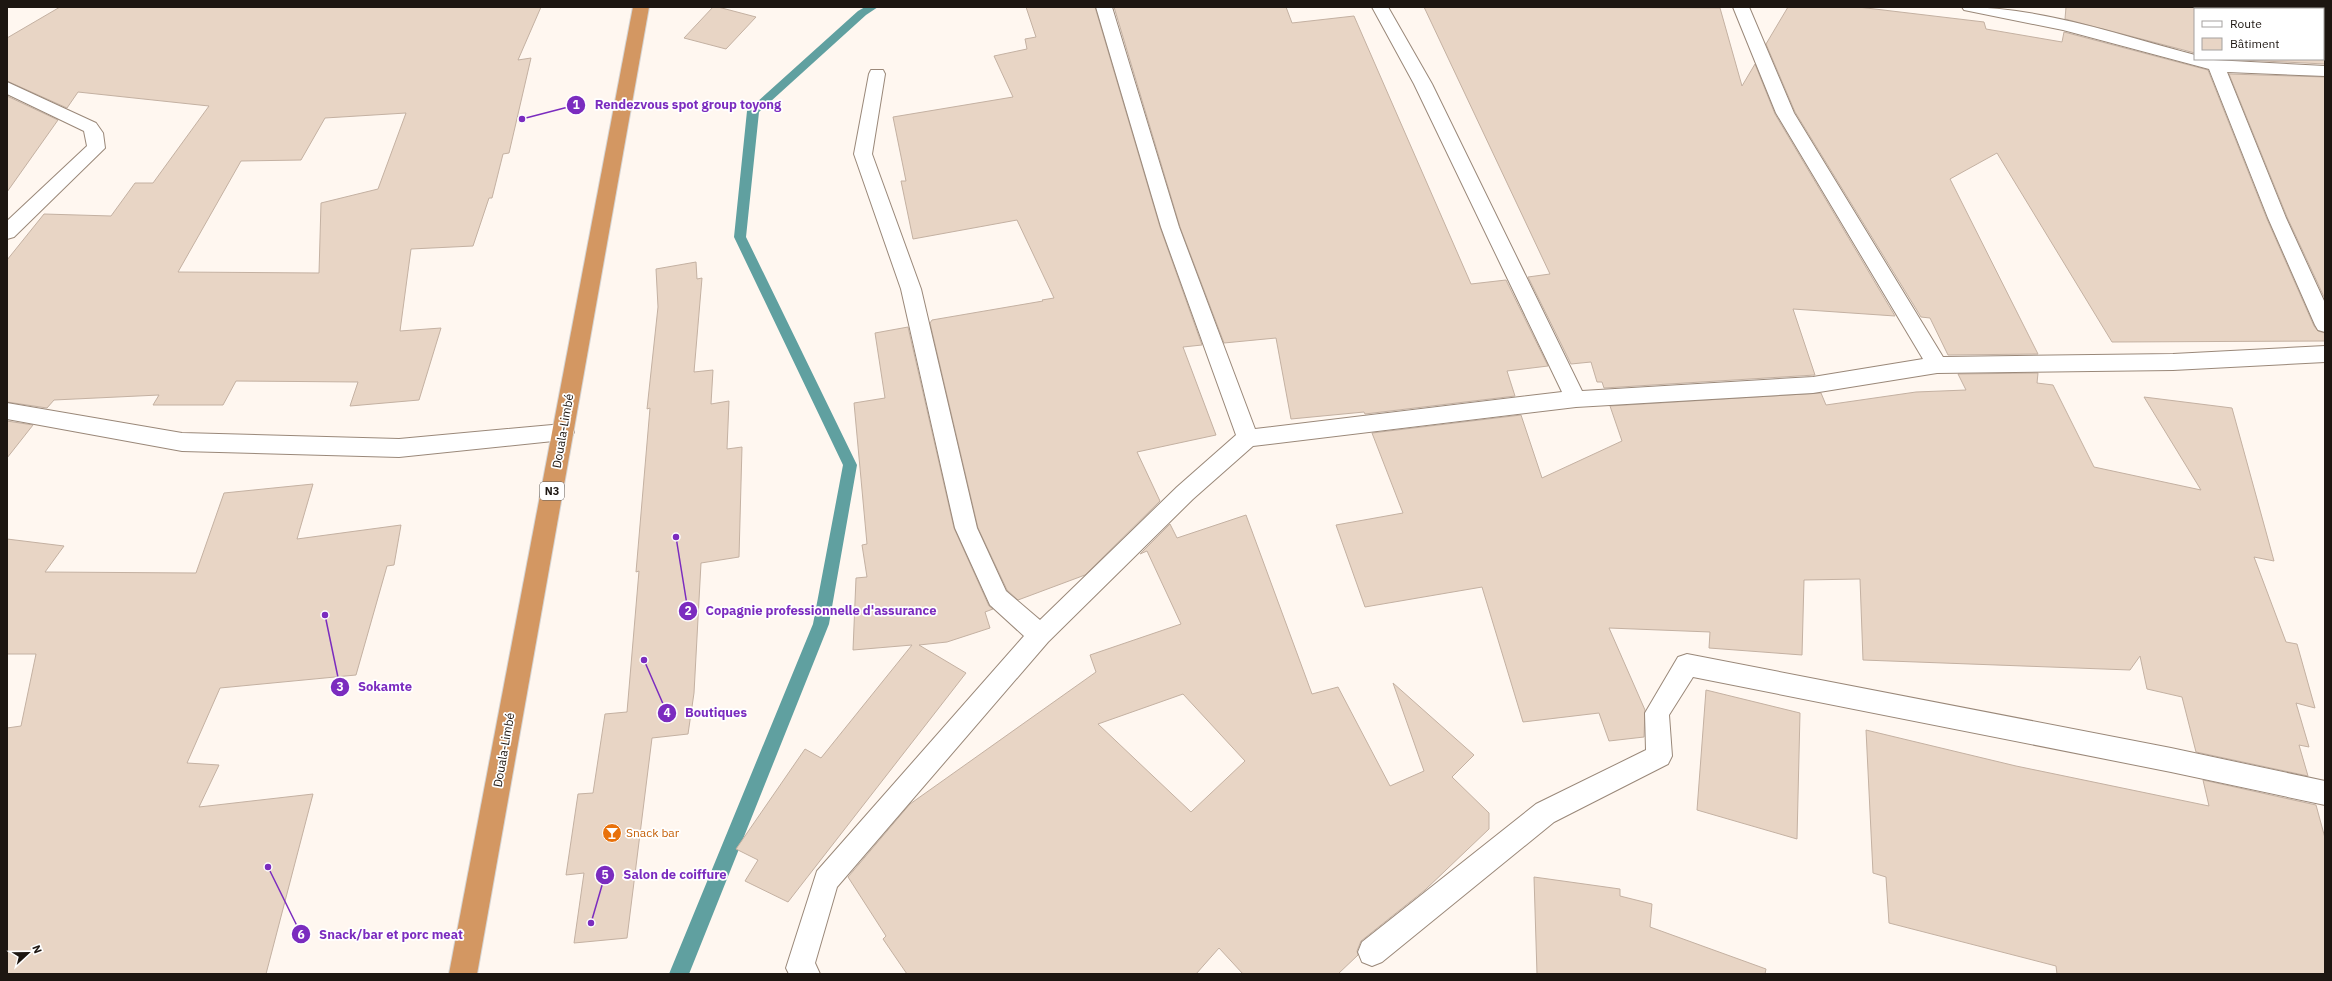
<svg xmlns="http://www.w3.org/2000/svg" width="2332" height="981" font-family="'IBM Plex Sans',sans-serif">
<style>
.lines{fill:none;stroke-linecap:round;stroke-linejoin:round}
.stream{fill:#60a0a0;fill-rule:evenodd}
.building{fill:#e8d5c5;stroke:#c4b1a2;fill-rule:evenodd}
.minor-casing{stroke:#9a8879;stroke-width:2}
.highway-casing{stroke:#d6d5d4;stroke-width:2}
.minor{fill:#fff;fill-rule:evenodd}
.highway{fill:#d39762;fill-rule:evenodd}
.labels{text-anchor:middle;stroke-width:3.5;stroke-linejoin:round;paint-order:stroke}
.shield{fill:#fff;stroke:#615c58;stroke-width:1}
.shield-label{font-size:11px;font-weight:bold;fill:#1d1611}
.street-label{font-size:12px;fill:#1d1611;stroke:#fff}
.food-label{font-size:12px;fill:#c56008;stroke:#fff;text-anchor:start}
.leader{fill:none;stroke:#7b2cbf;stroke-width:1.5}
.callout-dot{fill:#7b2cbf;stroke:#fff;stroke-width:1.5}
.mark-label{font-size:12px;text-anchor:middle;font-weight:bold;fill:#fff}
.callout-label{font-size:13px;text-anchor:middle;font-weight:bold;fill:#7b2cbf;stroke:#fff;stroke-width:3.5;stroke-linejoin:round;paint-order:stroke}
</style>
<rect width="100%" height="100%" fill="#fff7f0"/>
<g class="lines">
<path class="stream" d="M865 7H878L866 15 759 112 746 237 857 465 829 624 689 974H669L813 624 843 465 734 237 747 111 858 11Z"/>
</g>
<path class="building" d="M60 7H541L518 60 531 58 509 153 503 154 492 198H489L473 246 411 249 400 331 441 328 419 400 350 406 358 382 236 381 223 405H153L159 395 54 400 47 408 7 402V260L44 214 111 216 135 183H153L209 106 78 92 67 108 7 81V38ZM406 113 378 189 321 203 319 273 178 272 241 161 301 160 325 118Z
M713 7H718L756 17 726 49 684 38Z
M1026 7H1095L1160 227 1202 345 1183 347 1216 435 1137 452 1160 501 1085 575 1018 600 1007 590 978 528 930 323 932 320 1043 301 1042 300 1054 298 1017 220 913 239 901 181H906L893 117 1013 97 994 56 1027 49 1025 39 1036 37Z
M1114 7H1286L1292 23 1354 16 1471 284 1506 280 1548 366 1507 371 1515 396 1365 414 1364 412 1291 419 1276 338 1224 343 1180 227Z
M1424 7 1720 8 1742 86 1755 64 1775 114 1895 316 1793 309 1815 375 1604 388 1602 382H1597L1591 362 1571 364 1528 277 1550 274Z
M1788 7H1858L1984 22 1986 29 2062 42 2064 32 2208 70 2267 219 2314 326 2318 331 2325 333V341L2112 342 1997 153 1950 179 2038 354 1948 355 1930 318 1921 317 1795 112 1766 44Z
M2066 7H2218V9H2195V53L2065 19Z
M2223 59H2325V64Z
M2229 74 2325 77V299L2287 217Z
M7 96 58 120 7 192Z
M696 262 697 279 702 278 694 372 713 370 711 404 729 401 727 449 742 447 739 557 701 563 694 693 688 734 652 738 627 938 574 943 584 873 566 875 578 794 593 793 605 714 627 712 639 571 636 572 650 408 647 409 658 307 656 269Z
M908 327 954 528 989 606 993 609 985 612 990 628 947 642 919 645 966 673 788 902 745 881 758 860 736 849 805 749 821 758 912 645 853 650 856 578 867 577 862 545 867 544 854 403 885 398 875 333Z
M2038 373 2037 383 2053 385 2094 467 2201 490 2144 397 2232 408 2274 561 2254 557 2286 642 2297 644 2315 708 2296 703 2309 747 2299 745 2308 776 2196 752 2182 697 2147 689 2140 656 2130 670 1863 660 1860 579 1804 580 1802 655 1709 648 1710 632 1609 628 1645 710 1644 737 1609 741 1599 713 1523 722 1482 587 1365 607 1336 525 1403 513 1372 433 1521 415 1542 478 1622 441 1610 406 1821 393 1826 405 1916 392 1966 390 1958 374Z
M7 421 33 425 7 458Z
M313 484 297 539 401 525 394 565 387 566 356 675 220 688 187 763 219 765 199 807 313 794 266 974H7V728L21 726 36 654H7V539L64 546 45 572 196 573 224 493Z
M1246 515 1312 694 1338 687 1390 786 1424 771 1393 683 1474 755 1452 777 1489 813V829L1425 890 1361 941 1357 951 1358 955 1338 974H1243L1219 948 1196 974H907L883 939 886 936 848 877 910 804 1096 672 1090 655 1181 624 1147 551 1140 554 1170 524 1177 538ZM1183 694 1245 761 1191 812 1098 724Z
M1706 690 1800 713 1797 839 1697 810Z
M1866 730 2016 766 2209 806 2203 780 2316 805 2325 838V974H2057L2056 966 1889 923 1886 877 1873 873Z
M1534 877 1620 889V896L1652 904 1650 927 1766 969 1765 974H1537Z"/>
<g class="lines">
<defs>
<path id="minor" d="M1096 7H1112L1179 227 1255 429 1562 392 1414 84 1372 7H1388L1432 84 1582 391 1813 377 1923 359 1776 113 1733 7H1749L1794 113 1943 357 2173 354 2325 346V362L2173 370 1937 373 1813 393 1576 407 1253 446 1193 499 1048 642 837 887 815 963 820 974H789L786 968 817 871 1024 636 990 605 955 528 901 289 854 154 869 74 871 70H883L885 74 872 154 921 289 977 528 1006 591 1040 620 1177 487 1236 435 1161 227Z
M1962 7C2041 7 2119 35 2195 55V59L2325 66V76L2227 72 2286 218 2325 303V332L2318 330 2315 325 2268 218 2209 69 2063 30 1964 10Z
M7 82 96 123 103 133 105 148 14 237 7 239V221L87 146 84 131 7 94Z
M7 403 182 433 399 439 563 424 571 426 574 432 571 438 563 440 399 457 182 451 7 419Z
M1687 654 2171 748 2325 781V805L2171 772 1693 677 1669 715 1672 756 1668 764 1554 822 1382 962 1372 966 1362 962 1358 952 1362 942 1536 804 1646 750 1645 713 1678 657Z"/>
<path id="highway" d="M633 7H649L477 974H449Z"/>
</defs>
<use href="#minor" class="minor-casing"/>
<use href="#highway" class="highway-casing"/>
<use href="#minor" class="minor"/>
<use href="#highway" class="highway"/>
</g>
<defs>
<symbol id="bar-disc" viewBox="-11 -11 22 22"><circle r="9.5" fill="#e8710a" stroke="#fff"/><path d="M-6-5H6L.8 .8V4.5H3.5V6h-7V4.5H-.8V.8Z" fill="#fff"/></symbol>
</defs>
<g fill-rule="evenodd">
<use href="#bar-disc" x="601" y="822" width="22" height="22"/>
</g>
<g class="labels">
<rect class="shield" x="540" y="482" width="24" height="18" rx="3"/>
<g class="shield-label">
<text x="552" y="495">N3</text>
</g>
<g class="street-label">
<text transform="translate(563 431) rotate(-80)" y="4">Douala-Limbé</text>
<text transform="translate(504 750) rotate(-80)" y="4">Douala-Limbé</text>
</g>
<g class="food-label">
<text x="626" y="837">Snack bar</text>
</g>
</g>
<path class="leader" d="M522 119L576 105M676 537L688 611M325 615L340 687M644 660L667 713M591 923L605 875M268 867L301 934"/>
<g class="callout-dot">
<circle cx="522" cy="119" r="4"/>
<circle cx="676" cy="537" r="4"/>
<circle cx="325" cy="615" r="4"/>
<circle cx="644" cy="660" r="4"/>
<circle cx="591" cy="923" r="4"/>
<circle cx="268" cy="867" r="4"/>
<circle cx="576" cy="105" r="10"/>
<circle cx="688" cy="611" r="10"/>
<circle cx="340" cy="687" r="10"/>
<circle cx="667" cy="713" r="10"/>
<circle cx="605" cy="875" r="10"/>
<circle cx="301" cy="934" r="10"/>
</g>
<g class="mark-label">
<text x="576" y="109">1</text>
<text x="688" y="615">2</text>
<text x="340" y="691">3</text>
<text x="667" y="717">4</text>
<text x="605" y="879">5</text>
<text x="301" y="939">6</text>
</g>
<g class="callout-label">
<text x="688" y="109">Rendezvous spot group toyong</text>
<text x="821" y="615">Copagnie professionnelle d'assurance</text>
<text x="385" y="691">Sokamte</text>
<text x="716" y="717">Boutiques</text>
<text x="675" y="879">Salon de coiffure</text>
<text x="391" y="939">Snack/bar et porc meat</text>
</g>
<rect width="2332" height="981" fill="none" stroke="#1d1611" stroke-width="16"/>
<rect x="2194" y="8" width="130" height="52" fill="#ffffff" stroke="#a5a2a0"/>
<rect x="2202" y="21" width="20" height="6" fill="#ffffff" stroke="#a5a2a0"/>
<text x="2230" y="28" font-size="12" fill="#1d1611">Route</text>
<rect x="2202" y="38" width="20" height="12" fill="#e8d5c5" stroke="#a5a2a0"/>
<text x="2230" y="48" font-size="12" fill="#1d1611">Bâtiment</text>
<g transform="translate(28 953) rotate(68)" stroke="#ffffff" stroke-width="3" paint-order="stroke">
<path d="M0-3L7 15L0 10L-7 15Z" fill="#1d1611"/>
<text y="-6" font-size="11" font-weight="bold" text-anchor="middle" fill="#1d1611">N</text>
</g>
</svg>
